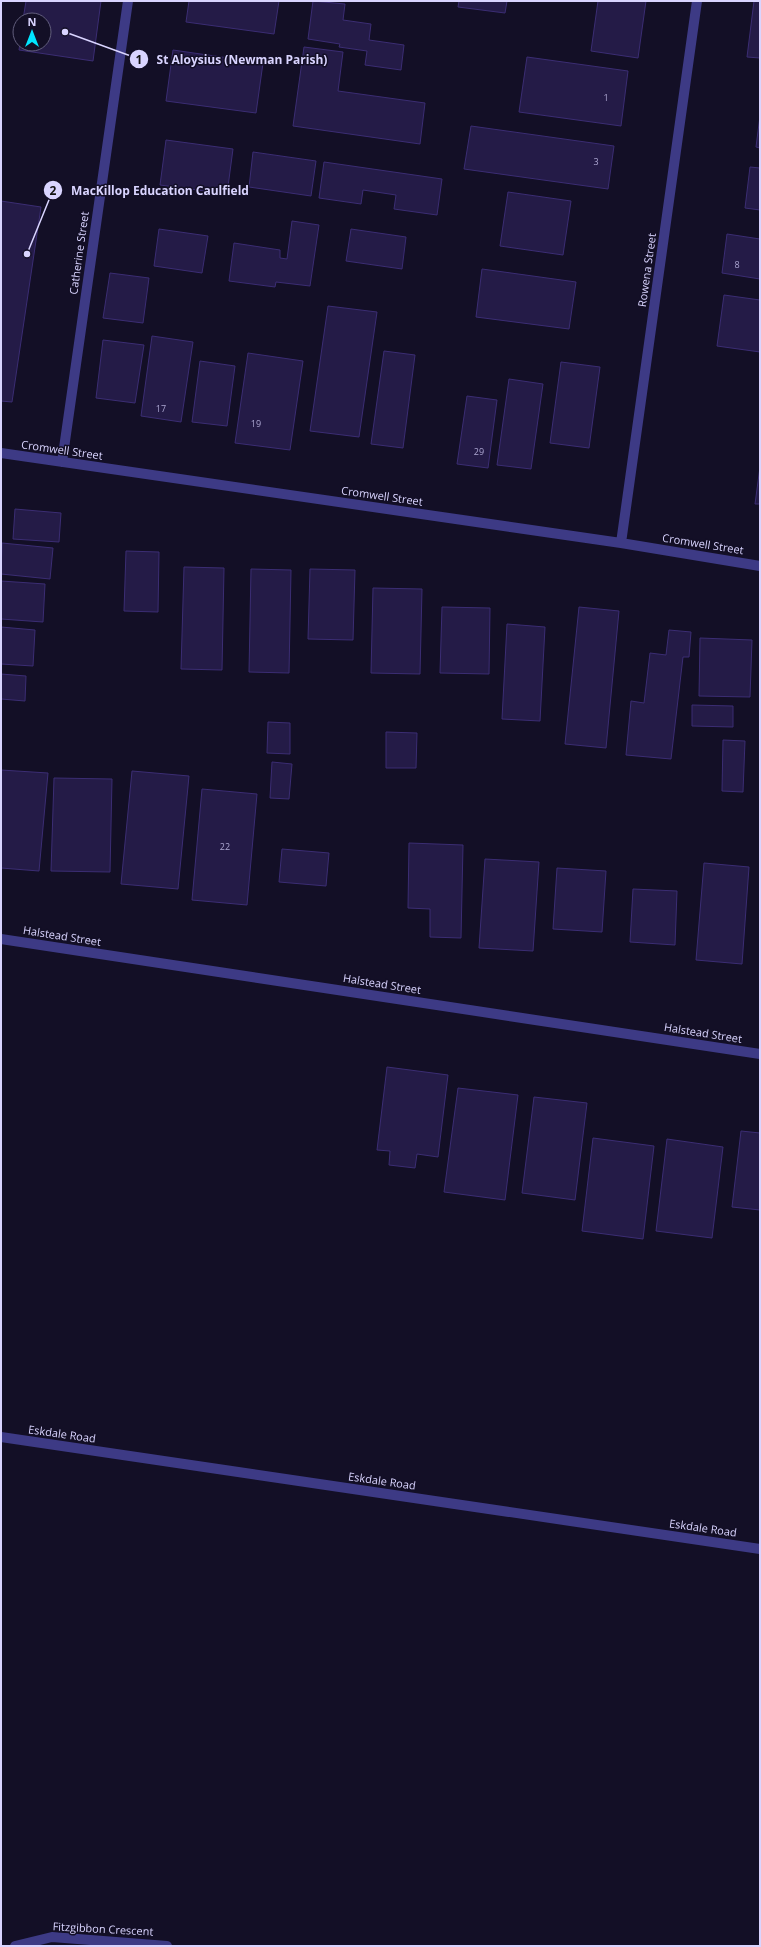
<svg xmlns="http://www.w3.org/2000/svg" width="761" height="1947" font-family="'Open Sans',sans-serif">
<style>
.building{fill:#241b47;stroke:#3b2d73}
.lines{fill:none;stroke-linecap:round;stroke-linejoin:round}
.minor{stroke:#3d3a85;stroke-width:10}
.labels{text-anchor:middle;stroke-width:3;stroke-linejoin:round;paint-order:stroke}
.number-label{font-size:9px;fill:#aca6d1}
.street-label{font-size:11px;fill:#d9d4ff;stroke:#130f26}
.leader{fill:none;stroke:#d9d4ff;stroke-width:1.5}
.callout-dot{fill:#d9d4ff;stroke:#130f26;stroke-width:1.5}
.mark-label{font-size:12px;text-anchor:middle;font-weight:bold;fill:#111}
.callout-label{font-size:12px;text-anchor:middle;font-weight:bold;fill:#d9d4ff;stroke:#130f26;stroke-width:3;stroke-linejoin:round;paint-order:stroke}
</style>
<rect width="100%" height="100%" fill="#130f26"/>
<path class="building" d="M26 1H101L93 61 19 50 20 43 44 44V20H23Z
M189 1H279L274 34 186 22Z
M313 1 345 4 343 20 371 24 369 40 404 45 401 70 365 65 367 51 339 47 340 44 308 39Z
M459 1H507L505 13 458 7Z
M598 1H646L638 58 591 51Z
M754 1H760V58L747 57Z
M304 47 343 52 338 91 425 103 420 144 293 126Z
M173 50 263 63 256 113 166 101Z
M527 57 628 71 621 126 519 112Z
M760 116V148L756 147Z
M471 126 614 146 608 189 464 169Z
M166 140 233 149 227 194 160 185Z
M253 152 316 161 311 196 249 187Z
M324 162 442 179 437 215 394 209 396 195 363 190 361 204 319 198Z
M750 167 760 168V210L745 208Z
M508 192 571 201 563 255 500 246Z
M1 201 41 207 12 402 1 401Z
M292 221 319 225 310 286 276 282 275 287 229 281 234 243 280 250V258L287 259Z
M159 229 208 236 202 273 154 266Z
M351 229 406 237 402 269 346 261Z
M727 234 760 239V279L722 273Z
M482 269 576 282 569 329 476 317Z
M110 273 149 278 143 323 103 318Z
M724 295 760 300V352L717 346Z
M328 306 377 312 359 437 310 431Z
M152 336 193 342 181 422 141 416Z
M103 340 144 345 135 403 96 398Z
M384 351 415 355 403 448 371 444Z
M248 353 303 361 290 450 235 443Z
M200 361 235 366 227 426 192 422Z
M561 362 600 367 589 448 550 443Z
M509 379 543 384 531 469 497 465Z
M467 396 497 400 488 468 457 464Z
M760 467V504H755Z
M15 509 61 513 59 542 13 539Z
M2 543 53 548 50 579 1 574Z
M126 551 159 552 158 612 124 611Z
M184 567 224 568 222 670 181 669Z
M251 569 291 570 289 673 249 672Z
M310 569 355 570 353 640 308 639Z
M1 581 45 584 43 622 1 619Z
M373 588 422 589 420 674 371 673Z
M442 607 490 608 489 674 440 673Z
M579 607 619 611 606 748 565 744Z
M507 624 545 627 540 721 502 719Z
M1 627 35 630 33 666 1 664Z
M669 630 691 632 689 657H683L671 759 626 755 631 701 644 703 650 653 666 655Z
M700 638 752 640 750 697 699 696Z
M1 674 26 676 25 701 1 699Z
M692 705 733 706V727L692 726Z
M268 722 290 723V754L267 753Z
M386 732 417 733 416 768H386Z
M723 740 745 741 743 792 722 791Z
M272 762 292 764 289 799 270 798Z
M1 770 48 773 39 871 1 868Z
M132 771 189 776 178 889 121 884Z
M54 778 112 779 110 872 51 871Z
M202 789 257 794 247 905 192 900Z
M409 843 463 845 461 938 430 937V909L408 908Z
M282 849 329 853 326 886 279 882Z
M485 859 539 862 533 951 479 948Z
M704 863 749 867 742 964 696 960Z
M557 868 606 871 602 932 553 929Z
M633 889 677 891 675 945 630 942Z
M387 1067 448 1075 438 1157 417 1154 415 1168 389 1165 390 1151 377 1150Z
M458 1088 518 1095 505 1200 444 1192Z
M534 1097 587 1103 575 1200 522 1193Z
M741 1131 760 1133V1210L732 1207Z
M593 1138 654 1146 643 1239 582 1231Z
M667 1139 723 1147 712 1238 656 1231Z"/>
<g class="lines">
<path class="minor" d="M1 453 621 543 760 566
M62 462 128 1
M621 543 697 1
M1 939 760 1054
M1 1437 760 1549
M15 1946 52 1937 167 1946"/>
</g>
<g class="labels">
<g class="number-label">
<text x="606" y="101">1</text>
<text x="596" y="165">3</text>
<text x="737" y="268">8</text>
<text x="161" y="412">17</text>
<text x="256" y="427">19</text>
<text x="479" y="455">29</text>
<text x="225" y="850">22</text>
</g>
<g class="street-label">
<text transform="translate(79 253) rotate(-82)" y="4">Catherine Street</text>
<text transform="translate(647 270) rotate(-82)" y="4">Rowena Street</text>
<text transform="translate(62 450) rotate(8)" y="4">Cromwell Street</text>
<text transform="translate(382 496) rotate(8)" y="4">Cromwell Street</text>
<text transform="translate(703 544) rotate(9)" y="4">Cromwell Street</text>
<text transform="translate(62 936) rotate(9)" y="4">Halstead Street</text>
<text transform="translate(382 984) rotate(9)" y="4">Halstead Street</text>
<text transform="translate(703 1033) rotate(9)" y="4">Halstead Street</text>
<text transform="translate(62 1434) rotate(8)" y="4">Eskdale Road</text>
<text transform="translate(382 1481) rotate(8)" y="4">Eskdale Road</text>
<text transform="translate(703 1528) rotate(8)" y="4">Eskdale Road</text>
<text transform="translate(103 1929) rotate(3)" y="4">Fitzgibbon Crescent</text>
</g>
</g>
<path class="leader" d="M65 32L139 59M27 254L53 190"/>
<g class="callout-dot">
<circle cx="65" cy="32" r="4"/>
<circle cx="27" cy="254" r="4"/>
<circle cx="139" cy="59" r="10"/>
<circle cx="53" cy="190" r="10"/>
</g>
<g class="mark-label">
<text x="139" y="64">1</text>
<text x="53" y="195">2</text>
</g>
<g class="callout-label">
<text x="242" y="64">St Aloysius (Newman Parish)</text>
<text x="160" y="195">MacKillop Education Caulfield</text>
</g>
<rect width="761" height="1947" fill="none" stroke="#d9d4ff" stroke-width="4"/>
<g transform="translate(32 32)"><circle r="19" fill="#130f26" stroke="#625e7d"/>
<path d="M0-3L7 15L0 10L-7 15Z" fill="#00e5ff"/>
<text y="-6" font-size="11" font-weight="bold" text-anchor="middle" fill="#d9d4ff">N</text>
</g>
</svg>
